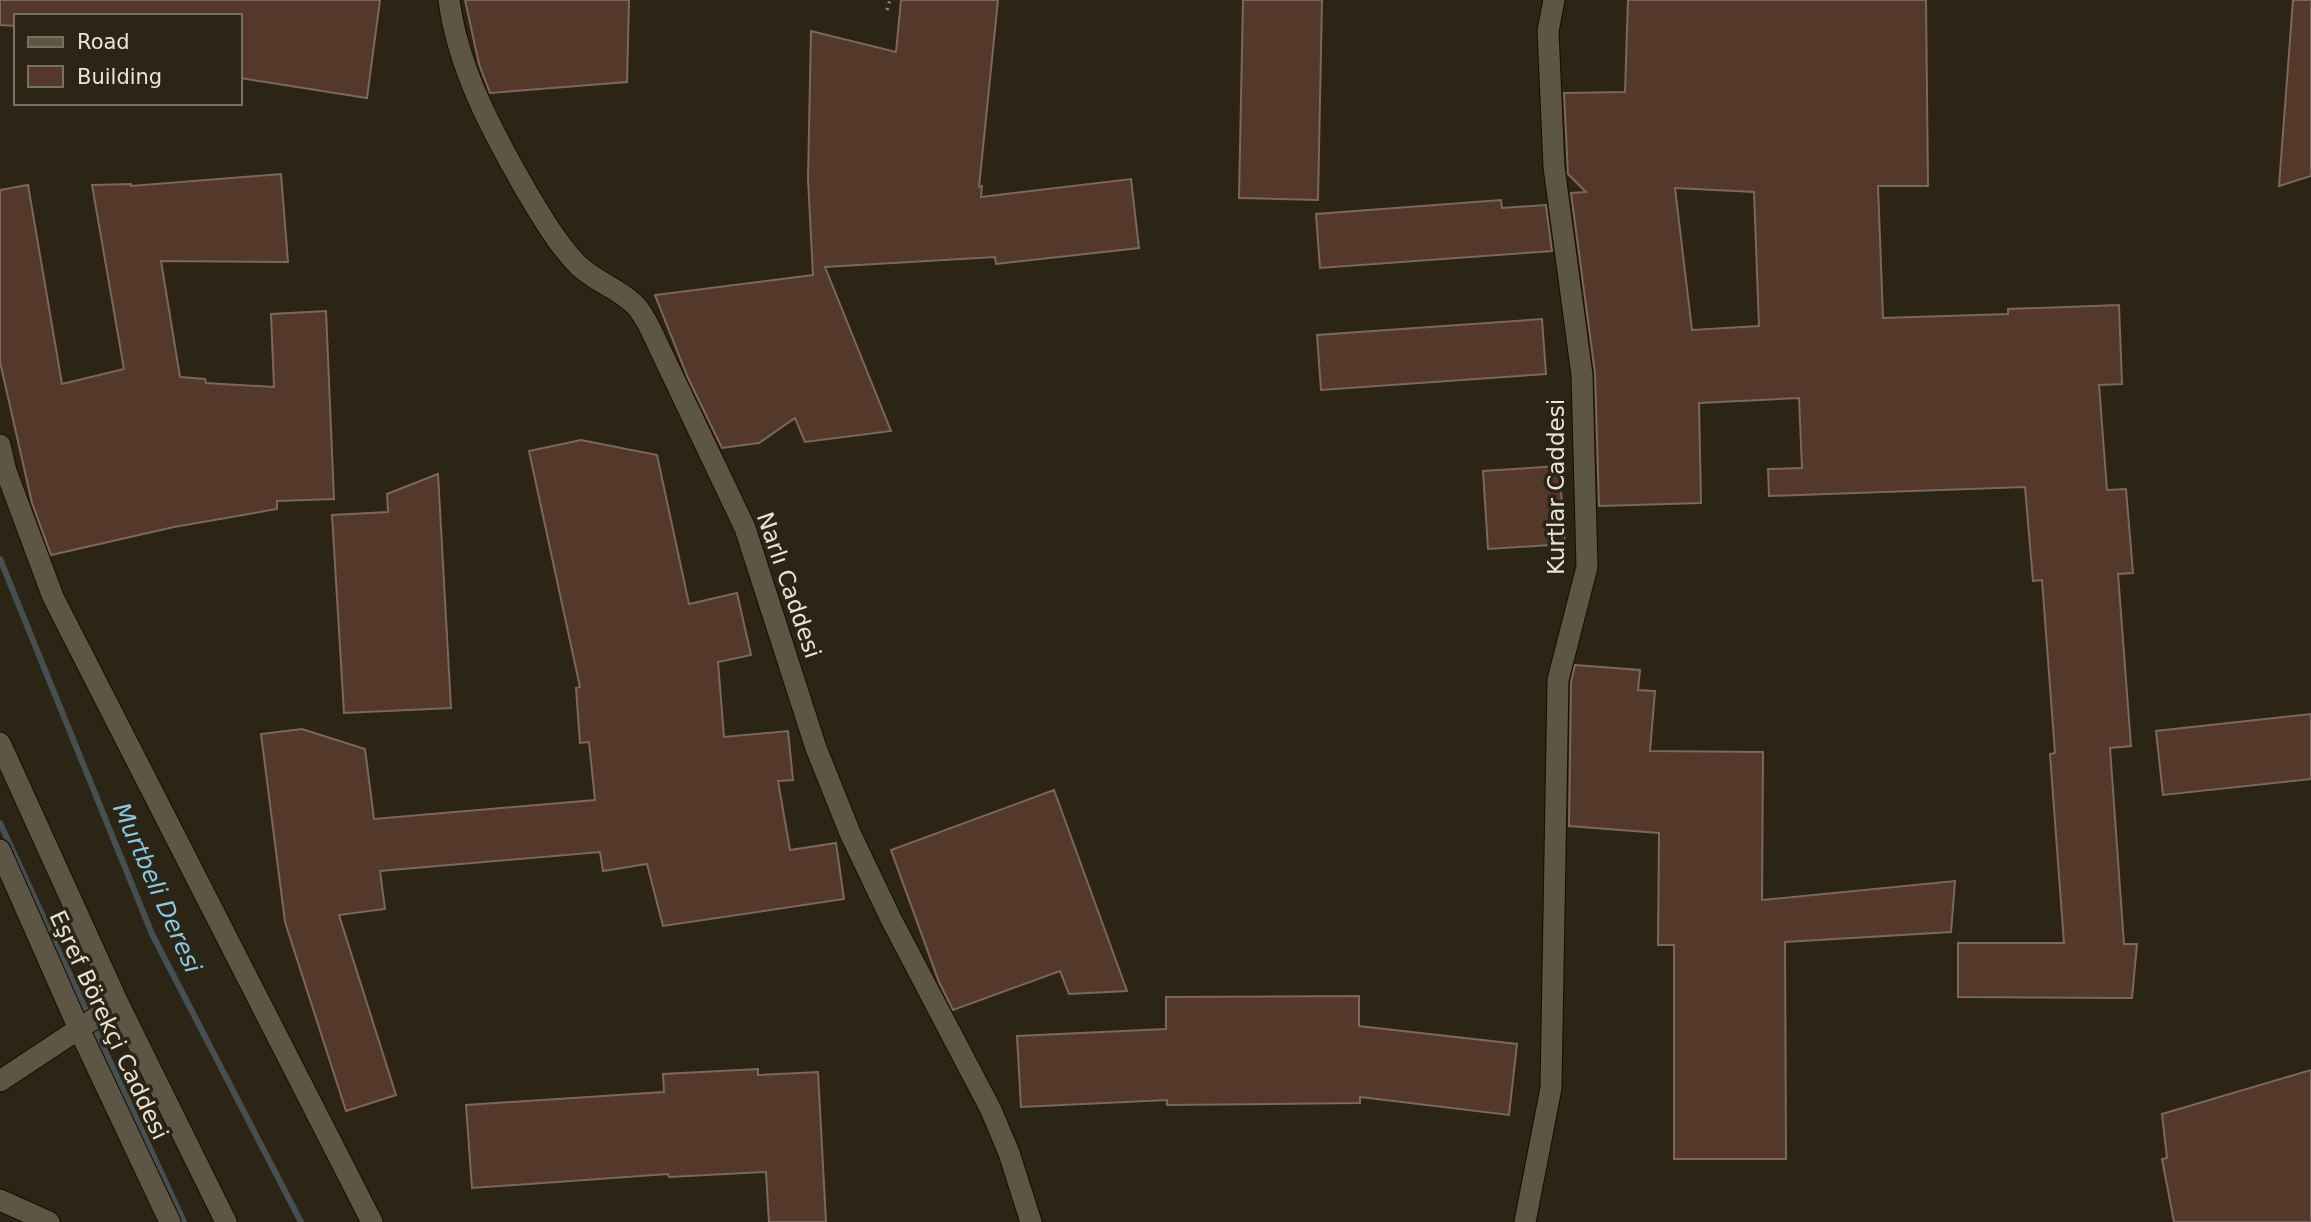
<svg xmlns="http://www.w3.org/2000/svg" width="2311" height="1222" font-family="'DejaVu Sans',sans-serif">
<style>
.lines{fill:none;stroke-linecap:round;stroke-linejoin:round}
.stream{stroke:#464f52;stroke-width:6}
.building{fill:#543829;stroke:#7b675d;stroke-width:2;fill-rule:evenodd}
.minor-casing{stroke:#140e02;stroke-width:23}
.path{stroke:#8d887b;stroke-width:3.5;stroke-dasharray:2 5;stroke-linecap:butt}
.minor{stroke:#5d5644;stroke-width:21}
.labels{text-anchor:middle;stroke-width:7;stroke-linejoin:round;paint-order:stroke}
.street-label{font-size:23px;fill:#e8e4da;stroke:#2c2515}
.water-label{font-size:24px;font-style:italic;fill:#88cbe5;stroke:#2c2515}
</style>
<rect width="100%" height="100%" fill="#2c2515"/>
<g class="lines">
<path class="stream" d="M0 559 152 934 301 1222
M0 823 184 1222"/>
</g>
<path class="building" d="M0 0H380L367 98 240 78V16H16V26L0 25Z
M465 0H629L627 82 490 93 479 64Z
M901 0H998L979 187 982 186 981 197 1131 179 1139 248 996 264 995 257 825 267 891 431 805 442 795 418 759 443 722 448 688 378 655 295 813 275 808 179 811 31 896 52Z
M1243 0H1322L1318 200 1239 198Z
M1628 0H1926L1928 186H1878L1883 318 2008 314V309L2119 305 2122 384 2099 385 2107 490 2126 489 2133 573 2118 574 2131 746 2110 748 2124 944H2137L2132 998 1958 997V943H2064L2050 754 2055 753 2042 580 2033 581 2025 487 1769 496 1768 469 1802 468 1799 398 1699 403 1701 503 1599 506 1595 373 1571 193 1586 192 1568 174 1564 93 1625 92ZM1675 188 1754 192 1759 326 1692 330Z
M2293 0H2311V176L2279 186Z
M281 174 288 262 161 261 180 377 205 379 206 383 274 387 271 314 326 311 334 499 277 501V509L174 527 51 555 32 503 0 362V190L28 185 62 384 124 369 92 185 131 184V186Z
M1501 200 1502 208 1546 205 1552 251 1320 268 1316 214Z
M1542 319 1546 374 1321 390 1317 335Z
M581 440 657 455 689 604 737 593 751 655 718 662 724 737 788 731 793 780 778 781 790 850 836 843 844 899 663 926 647 864 603 871 600 852 380 871 385 909 339 915 396 1095 346 1111 285 922 261 734 302 729 365 749 374 819 595 800 589 742 580 743 576 688 580 687 529 451Z
M1559 466 1565 544 1488 549 1483 471Z
M438 474 451 708 344 713 332 515 388 512 387 494Z
M1575 665 1640 670 1638 690 1655 691 1650 751 1763 752 1762 900 1955 881 1951 932 1785 942 1786 1159H1674V945H1658L1659 833 1569 826 1571 682Z
M2311 714V779L2163 795 2156 731Z
M1054 790 1127 991 1069 994 1060 971 953 1010 939 982 891 850Z
M1359 996V1026L1517 1044 1509 1115 1360 1097V1103L1167 1105V1100L1021 1107 1017 1036 1166 1029V997Z
M758 1069V1075L818 1072 826 1222H769L766 1172 669 1177 668 1174 472 1188 466 1105 664 1092 663 1074Z
M2311 1070V1222H2174L2162 1159 2167 1158 2162 1114Z"/>
<g class="lines">
<defs>
<path id="minor" d="M449 0C458 68 491 129 524 187 540 214 557 244 579 266 596 282 620 289 636 306 641 311 644 318 648 324L745 528 816 748 850 833 891 919 991 1110 1009 1153 1031 1222
M0 445 6 471 53 597 372 1222
M0 743 118 1003 226 1222
M0 850 79 1029 170 1222
M0 1081 118 1003
M0 1200 49 1222
M1525 1222 1551 1088 1558 680 1587 567 1582 375 1554 167 1548 31 1554 0"/>
</defs>
<use href="#minor" class="minor-casing"/>
<path class="path" d="M887 10 890 0"/>
<use href="#minor" class="minor"/>
</g>
<g class="labels">
<g class="street-label">
<text transform="translate(1556 487) rotate(-90)" y="8">Kurtlar Caddesi</text>
<text transform="translate(789 585) rotate(71)" y="8">Narlı Caddesi</text>
<text transform="translate(109 1025) rotate(65)" y="8">Eşref Börekçi Caddesi</text>
</g>
<g class="water-label">
<text transform="translate(157 888) rotate(66)" y="8">Murtbeli Deresi</text>
</g>
</g>
<rect x="14" y="14" width="228" height="91" fill="#2c2515" stroke="#777164" stroke-width="2"/>
<rect x="28" y="37" width="35" height="10" fill="#5d5644" stroke="#777164" stroke-width="2"/>
<text x="77" y="49" font-size="21" fill="#e8e4da">Road</text>
<rect x="28" y="66" width="35" height="21" fill="#543829" stroke="#777164" stroke-width="2"/>
<text x="77" y="84" font-size="21" fill="#e8e4da">Building</text>
</svg>
